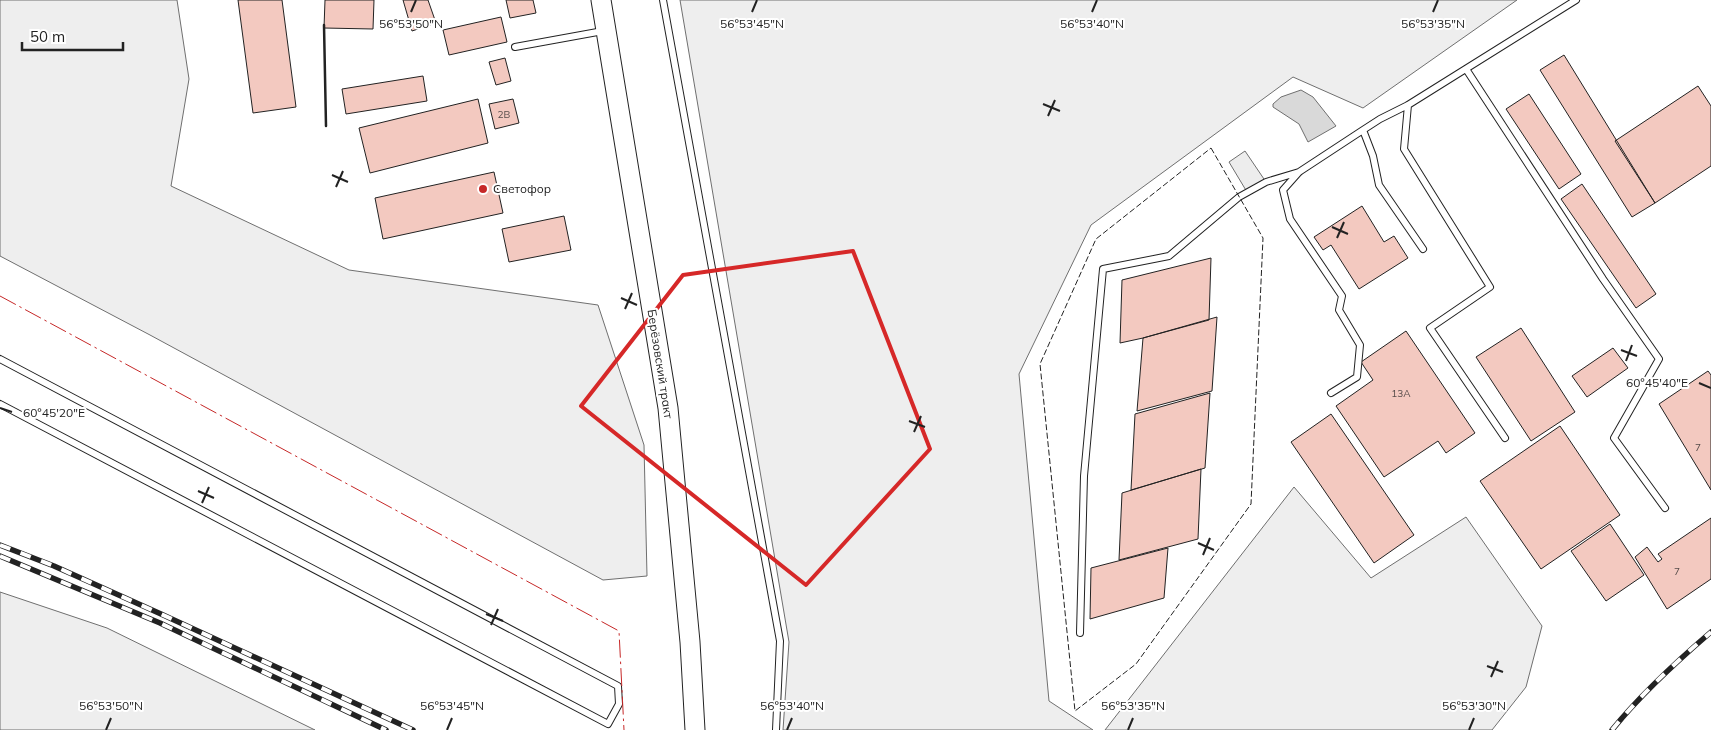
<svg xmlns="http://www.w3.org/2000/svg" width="1711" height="730" font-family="Mulish,sans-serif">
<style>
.green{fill:#eee;stroke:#6f6f6f}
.parking{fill:#ededed;stroke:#6f6f6f}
.water{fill:#d9d9d9;stroke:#6f6f6f}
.building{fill:#f3c9c0;stroke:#222}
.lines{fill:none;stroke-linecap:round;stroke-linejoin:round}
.service-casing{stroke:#222;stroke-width:8}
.primary-casing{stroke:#222;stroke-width:21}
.service{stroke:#fff;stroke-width:6}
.primary{stroke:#fff;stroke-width:19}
.rail-casing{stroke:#222;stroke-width:5.5}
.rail{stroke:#fff;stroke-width:4;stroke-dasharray:11;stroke-linecap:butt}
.fence{stroke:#222;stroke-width:1;stroke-dasharray:6 2.5;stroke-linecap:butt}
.wall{stroke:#222;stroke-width:2.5}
.power{stroke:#c62828;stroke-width:1;stroke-dasharray:18 4 2.5 4;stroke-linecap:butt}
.marked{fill:none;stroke:#d62828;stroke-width:4;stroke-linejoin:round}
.ticks{fill:none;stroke:#222;stroke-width:2}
.poi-dot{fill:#c62828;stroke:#fff;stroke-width:2}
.labels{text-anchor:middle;stroke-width:4;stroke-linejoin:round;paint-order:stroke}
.number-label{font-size:10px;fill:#564c4a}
.poi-label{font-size:12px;fill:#222;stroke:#fff;text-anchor:start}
.street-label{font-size:12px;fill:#222;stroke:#fff}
.ticks-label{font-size:12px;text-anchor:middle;fill:#222;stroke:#fff;stroke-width:4;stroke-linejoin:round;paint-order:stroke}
</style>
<rect width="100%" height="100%" fill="#fff"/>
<path class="green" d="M0 0H177L189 79 171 186 349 270 598 305 644 445 647 576 603 580 150 335 0 256Z
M680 0H1517L1363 108 1293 77 1091 225 1019 374 1049 701 1093 730H783L789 642Z
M1294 487 1371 578 1466 517 1542 626 1526 687 1492 730H1105Z
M0 592 107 628 315 730H0Z"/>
<path class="parking" d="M1245 151 1266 182 1247 192 1229 162Z"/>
<path class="water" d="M1301 90 1313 97 1336 126 1308 142 1299 124 1273 107V104L1281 97Z"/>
<path class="building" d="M238 0H282L296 107 253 113Z
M325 0H374L373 29 324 28Z
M403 0H428L436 23 412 31Z
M506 0H533L536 13 510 18Z
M501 17 507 42 449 55 443 30Z
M1564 55 1655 203 1632 217 1540 70Z
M505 58 511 81 496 85 489 62Z
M423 76 427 101 346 114 342 89Z
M1698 86 1711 106V166L1655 203 1615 141Z
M1529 94 1581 174 1559 189 1506 109Z
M478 99 488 143 370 173 359 128Z
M513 99 519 123 495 129 489 104Z
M494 172 503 213 383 239 375 198Z
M1582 184 1656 294 1636 308 1561 199Z
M1362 206 1384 242 1394 236 1408 258 1359 289 1331 245 1323 250 1314 237Z
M564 216 571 250 509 262 502 229Z
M1211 258 1209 320 1143 338 1120 343 1122 280Z
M1217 317 1212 391 1137 411 1143 338Z
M1521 328 1575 412 1531 441 1476 357Z
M1406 331 1475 433 1446 453 1438 441 1384 477 1336 406 1373 380 1361 362Z
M1613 348 1628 368 1587 397 1572 376Z
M1708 371 1711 375V490L1659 404Z
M1210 393 1205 468 1131 490 1135 414Z
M1331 414 1414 535 1374 563 1291 442Z
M1560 426 1620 515 1541 569 1480 481Z
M1201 469 1198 539 1119 560 1122 493Z
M1711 518V579L1667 609 1635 557 1647 547 1658 562 1662 559 1658 554Z
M1610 524 1644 575 1606 601 1571 551Z
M1168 548 1164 598 1090 619 1091 568Z"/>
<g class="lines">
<defs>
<path id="service" d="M663 0 780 641 776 730
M515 47 603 31
M1466 69 1603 279 1659 359 1614 438 1665 508
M1408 105 1404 149 1490 287 1430 328 1505 438
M1423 249 1379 185 1373 156 1363 130 1380 119 1408 105 1576 0
M0 359 618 686 619 704 608 724 0 404
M1331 393 1357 377 1360 345 1339 310 1342 296 1290 219 1283 190 1299 172 1363 130
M1080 633 1084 476 1103 269 1169 256 1239 197 1266 182 1299 172"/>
<path id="primary" d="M601 0 668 408 690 642 695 730"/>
</defs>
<use href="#service" class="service-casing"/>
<use href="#primary" class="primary-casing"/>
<use href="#service" class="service"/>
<use href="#primary" class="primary"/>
<defs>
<path id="rail" d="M0 545 54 566 161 614 413 730
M0 556 160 623 386 730
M1612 730C1641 694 1676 662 1711 632"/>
</defs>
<use href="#rail" class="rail-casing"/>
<use href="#rail" class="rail"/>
<path class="fence" d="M1211 148 1263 238 1251 504 1136 664 1075 711 1040 364 1096 239Z"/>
<path class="wall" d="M324 25 326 126"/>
<path class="power" d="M0 296 619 631 624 730"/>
</g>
<path class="marked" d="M853 251 930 449 806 585 581 406 683 275Z"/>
<path class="ticks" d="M411 12 416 0M752 12 757 0M1092 12 1097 0M1433 12 1438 0M1043 104 1060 111M1048 116 1055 100M332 175 348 182M336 187 343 171M1332 227 1348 234M1337 238 1344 222M621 298 637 305M625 309 632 293M1621 350 1637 356M1626 361 1632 345M1699 383 1711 388M0 408 12 412M909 421 925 427M914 432 921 416M198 491 214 498M202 503 209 487M1198 543 1214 550M1203 555 1210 538M486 614 503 621M491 625 498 609M1487 666 1503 672M1491 677 1498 661M106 730 111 718M447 730 452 718M787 730 792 718M1128 730 1133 718M1469 730 1474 718"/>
<circle class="poi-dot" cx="483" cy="189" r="5"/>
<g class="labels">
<g class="number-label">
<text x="504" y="118">2В</text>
<text x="1401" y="397">13А</text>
<text x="1698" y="451">7</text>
<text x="1677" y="575">7</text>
</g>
<g class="poi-label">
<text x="493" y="193">Светофор</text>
</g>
<g class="street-label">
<text transform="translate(660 364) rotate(81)" y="4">Берёзовский тракт</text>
</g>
</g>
<g class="ticks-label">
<text x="411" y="28">56°53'50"N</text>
<text x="752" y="28">56°53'45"N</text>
<text x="1092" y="28">56°53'40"N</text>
<text x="1433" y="28">56°53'35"N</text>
<text x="1657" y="387">60°45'40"E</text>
<text x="54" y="417">60°45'20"E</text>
<text x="111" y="710">56°53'50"N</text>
<text x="452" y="710">56°53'45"N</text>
<text x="792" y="710">56°53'40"N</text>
<text x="1133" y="710">56°53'35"N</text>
<text x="1474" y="710">56°53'30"N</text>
</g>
<path d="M22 42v8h101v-8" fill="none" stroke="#222222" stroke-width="2.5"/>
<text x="30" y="42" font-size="15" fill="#222222" stroke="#ffffff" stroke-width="4" paint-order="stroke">50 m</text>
</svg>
